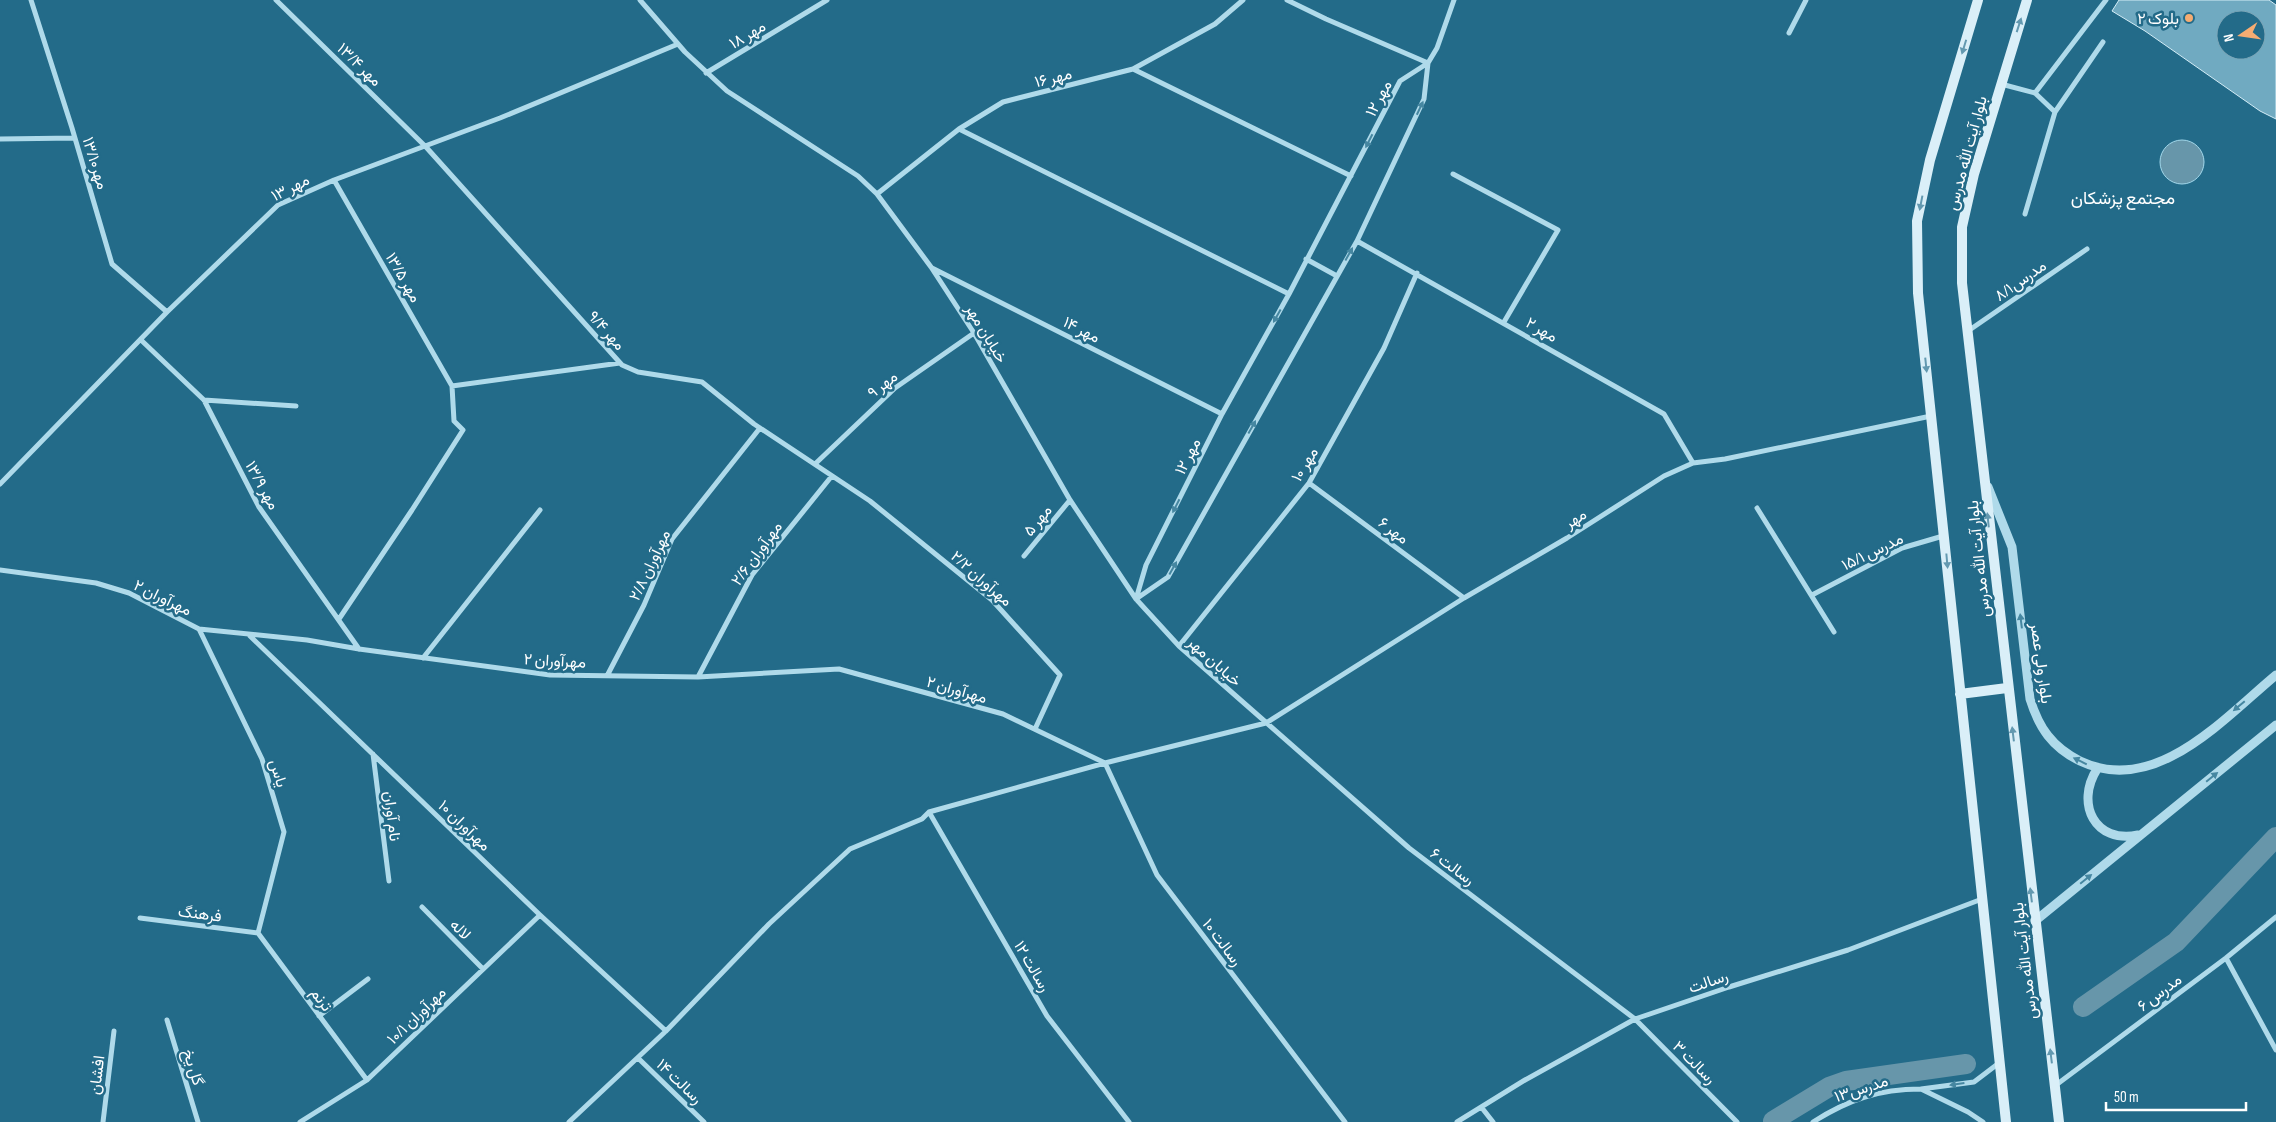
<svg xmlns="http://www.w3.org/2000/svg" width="2276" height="1122" font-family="'Sofia Sans Condensed',Vazirmatn,sans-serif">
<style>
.water{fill:#6796aa;stroke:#a3d8eb}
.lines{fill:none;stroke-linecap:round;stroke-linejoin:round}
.canal{stroke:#6796aa;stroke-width:20}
.building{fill:#70aac1;stroke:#d3edf7;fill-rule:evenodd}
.minor{stroke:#afdaea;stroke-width:5}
.tertiary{stroke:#afdaea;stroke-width:9}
.secondary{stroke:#daeff8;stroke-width:10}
.oneway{fill:#6399b0}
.oneway2{fill:#4687a1}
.poi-dot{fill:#f5ac72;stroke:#236b89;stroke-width:2}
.labels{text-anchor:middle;stroke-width:5;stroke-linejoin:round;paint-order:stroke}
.poi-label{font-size:16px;fill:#fff;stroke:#236b89;text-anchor:end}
.street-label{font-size:16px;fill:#fff;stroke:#236b89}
.neighbourhood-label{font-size:18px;fill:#fff;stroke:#236b89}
</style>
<rect width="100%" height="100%" fill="#236b89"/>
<path class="water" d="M2160 162a22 22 0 1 1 44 0a22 22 0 1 1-44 0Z"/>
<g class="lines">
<path class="canal" d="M2083 1007 2176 942 2276 837
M1773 1121 1829 1087 1846 1081 1966 1064"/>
</g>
<path class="building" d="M2119 0H2269L2276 5V119L2260 111 2145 31 2112 11ZM2226 20H2256V50H2226Z"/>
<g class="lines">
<path class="minor" d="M31 0 72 128 112 264 167 312
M276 0 426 147 622 365 638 372 702 382 754 424 870 501 992 600 1060 675 1035 729
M640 0 685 52 727 91 858 176 877 194 931 267 974 333 1070 500 1136 599 1179 646 1409 848 1635 1019 1737 1122
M1287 0 1326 19 1428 63
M1789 33 1806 0
M1133 69 1351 176
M706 73 827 0
M2001 84 2035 93 2055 112
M2035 93 2106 0
M959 129 1289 294
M0 139 75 138
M1453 174 1558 230 1504 322
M334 180 452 386 454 421 463 430 412 510 339 619
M877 194 959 129 1003 102 1133 69 1215 24 1243 0
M2025 214 2055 112 2103 42
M1357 241 1664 414 1693 463
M1306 259 1337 276
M932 268 1222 414
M1968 331 2087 249
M141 340 204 400 259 507 359 649
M452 386 620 363
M204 400 296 406
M815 464 895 388 974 333
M1309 483 1464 598
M0 484 167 312 278 205 334 180 500 118 678 44
M1757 508 1834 632
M1024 556 1070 500
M0 570 96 583 129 593 199 629 307 640 359 649 550 675 698 677 839 669 1003 714 1105 763 1157 875 1345 1122
M1812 595 1902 548 1943 536
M1136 599 1168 577 1357 241 1424 99 1428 63 1437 48 1454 0
M1136 599 1146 565 1222 414 1289 294 1400 81 1428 63
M199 629 262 759 284 832 258 933
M250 636 540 915 666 1031
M1179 646 1309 483 1384 348 1417 273
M423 658 540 510
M608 674 644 605 672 539 760 428
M698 677 752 575 831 477
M373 754 389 881
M929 812 1047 1016 1129 1122
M422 907 483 969
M140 918 258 933
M258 933 367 1080
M2226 958 2276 1050
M319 1016 368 979
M167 1020 198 1122
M638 1058 704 1122
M2056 1085 2226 958 2276 917
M1482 1108 1493 1122
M103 1122 114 1031
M300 1122 367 1080 540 915
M569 1122 666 1031 769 924 850 849 922 819 929 812 1105 763 1266 723 1464 598 1567 538 1664 476 1693 463 1725 459 1931 416
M1457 1122 1525 1080 1635 1019 1729 987 1848 950 1982 899
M1813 1122C1848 1100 1878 1089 1921 1089
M1983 1122 1968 1112 1921 1089 1974 1082 1999 1063"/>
<path class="tertiary" d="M1988 487 2012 547 2030 699C2039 728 2052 747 2080 761 2155 797 2223 719 2276 675
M2097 769C2075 804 2095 844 2138 835
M2035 921 2276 725"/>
<path class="secondary" d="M1978 0 1930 160 1917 221 1918 293 2006 1122
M2027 0 1974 174 1962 227V283L2059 1122
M1960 694 2007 688"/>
</g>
<defs><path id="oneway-solid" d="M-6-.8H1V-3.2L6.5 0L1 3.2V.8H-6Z" transform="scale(1.25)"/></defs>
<g class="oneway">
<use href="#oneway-solid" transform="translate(2019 25) rotate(-72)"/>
<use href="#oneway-solid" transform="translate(1964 47) rotate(107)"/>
<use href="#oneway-solid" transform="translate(1921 203) rotate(101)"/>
<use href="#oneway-solid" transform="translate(1926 365) rotate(84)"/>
<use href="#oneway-solid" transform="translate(1988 520) rotate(-96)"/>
<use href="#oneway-solid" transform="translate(1947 561) rotate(85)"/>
<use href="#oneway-solid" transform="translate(2013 734) rotate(-97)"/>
<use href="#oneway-solid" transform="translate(2031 895) rotate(-97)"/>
<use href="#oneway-solid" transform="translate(2051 1056) rotate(-97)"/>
</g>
<g class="oneway2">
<use href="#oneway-solid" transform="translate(1420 108) rotate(-65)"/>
<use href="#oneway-solid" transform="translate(1369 141) rotate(117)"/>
<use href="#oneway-solid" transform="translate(1349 254) rotate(-61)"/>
<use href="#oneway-solid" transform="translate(1277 316) rotate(119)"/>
<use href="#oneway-solid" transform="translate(1252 427) rotate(-61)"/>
<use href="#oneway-solid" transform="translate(1176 506) rotate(117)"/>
<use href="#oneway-solid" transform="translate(1173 568) rotate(-61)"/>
<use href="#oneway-solid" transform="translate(2021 621) rotate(-97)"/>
<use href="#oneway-solid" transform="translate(2239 706) rotate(140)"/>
<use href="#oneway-solid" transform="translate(2080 761) rotate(-154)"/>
<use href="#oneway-solid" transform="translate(2212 777) rotate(-39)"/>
<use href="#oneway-solid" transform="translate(2086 879) rotate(-39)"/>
<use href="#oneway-solid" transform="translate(1957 1084) rotate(172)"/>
</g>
<circle class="poi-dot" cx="2189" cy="18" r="5"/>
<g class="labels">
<g class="poi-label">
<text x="2179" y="24">بلوک ۲</text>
</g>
<g class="street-label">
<text transform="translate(747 34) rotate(-31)" y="6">مهر ۱۸</text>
<text transform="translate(360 64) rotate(44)" y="6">مهر ۱۳/۴</text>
<text transform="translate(1053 77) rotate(-14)" y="6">مهر ۱۶</text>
<text transform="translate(1378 98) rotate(-62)" y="6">مهر ۱۲</text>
<text transform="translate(1966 153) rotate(-75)" y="6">بلوار آیت الله مدرس</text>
<text transform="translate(96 163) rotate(73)" y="6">مهر۱۳/۱۰</text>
<text transform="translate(290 187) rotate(-27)" y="6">مهر ۱۳</text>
<text transform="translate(404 277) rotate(60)" y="6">مهر ۱۳/۵</text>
<text transform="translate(2020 280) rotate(-35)" y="6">مدرس۸/۱</text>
<text transform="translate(1082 329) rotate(27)" y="6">مهر ۱۴</text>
<text transform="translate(1542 329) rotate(30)" y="6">مهر ۲</text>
<text transform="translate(607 330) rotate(48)" y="6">مهر ۹/۴</text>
<text transform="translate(987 333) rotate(59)" y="6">خیابان مهر</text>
<text transform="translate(882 384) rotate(-38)" y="6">مهر ۹</text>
<text transform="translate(1187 456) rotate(-63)" y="6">مهر ۱۲</text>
<text transform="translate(1304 464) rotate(-59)" y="6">مهر ۱۰</text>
<text transform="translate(263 485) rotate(61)" y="6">مهر ۱۳/۹</text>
<text transform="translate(1575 518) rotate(-33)" y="6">مهر</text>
<text transform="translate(1037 520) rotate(-51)" y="6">مهر ۵</text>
<text transform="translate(1394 530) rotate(37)" y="6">مهر ۶</text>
<text transform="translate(1872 551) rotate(-26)" y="6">مدرس ۱۵/۱</text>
<text transform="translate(756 553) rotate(-54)" y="6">مهرآوران ۲/۶</text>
<text transform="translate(1978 559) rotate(-96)" y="6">بلوار آیت الله مدرس</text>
<text transform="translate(649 565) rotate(-65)" y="6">مهرآوران ۲/۸</text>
<text transform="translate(982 578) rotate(41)" y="6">مهرآوران ۲/۲</text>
<text transform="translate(163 597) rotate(26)" y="6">مهرآوران ۲</text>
<text transform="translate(555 660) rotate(3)" y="6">مهرآوران ۲</text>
<text transform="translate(1215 661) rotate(42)" y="6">خیابان مهر</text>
<text transform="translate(2042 663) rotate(82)" y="6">بلوار ولی عصر</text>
<text transform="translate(957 689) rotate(16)" y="6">مهرآوران ۲</text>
<text transform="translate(279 773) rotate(73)" y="6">یاس</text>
<text transform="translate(393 816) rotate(83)" y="6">نام آوران</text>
<text transform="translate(465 825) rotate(44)" y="6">مهرآوران ۱۰</text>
<text transform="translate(1453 866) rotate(37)" y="6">رسالت ۶</text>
<text transform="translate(200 913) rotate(7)" y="6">فرهنگ</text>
<text transform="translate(461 929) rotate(45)" y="6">لاله</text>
<text transform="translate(1223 942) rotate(53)" y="6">رسالت ۱۰</text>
<text transform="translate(2024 961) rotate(-97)" y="6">بلوار آیت الله مدرس</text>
<text transform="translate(1033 966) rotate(60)" y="6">رسالت ۱۲</text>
<text transform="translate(1708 981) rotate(-19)" y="6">رسالت</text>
<text transform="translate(2159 992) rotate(-37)" y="6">مدرس ۶</text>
<text transform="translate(322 999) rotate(53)" y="6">ترنم</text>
<text transform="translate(416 1015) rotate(-44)" y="6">مهرآوران ۱۰/۱</text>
<text transform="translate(1695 1062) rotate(45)" y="6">رسالت ۳</text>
<text transform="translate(194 1067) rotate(73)" y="6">گل یخ</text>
<text transform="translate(96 1075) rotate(-83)" y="6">افشان</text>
<text transform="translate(680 1081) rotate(44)" y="6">رسالت ۱۴</text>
<text transform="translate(1861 1088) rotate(-18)" y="6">مدرس۱۳</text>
</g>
<g class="neighbourhood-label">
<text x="2123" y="204">مجتمع پزشکان</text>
</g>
</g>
<g transform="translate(2241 35) rotate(257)"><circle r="24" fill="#236b89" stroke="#7ba6b8"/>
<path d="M0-4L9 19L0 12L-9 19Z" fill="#f5ac72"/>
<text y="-8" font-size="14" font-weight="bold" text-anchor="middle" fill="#ffffff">N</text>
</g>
<path d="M2106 1102v8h140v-8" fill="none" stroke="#ffffff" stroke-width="2.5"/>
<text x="2114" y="1102" font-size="15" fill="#ffffff" stroke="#236b89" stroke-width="4" paint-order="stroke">50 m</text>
</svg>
